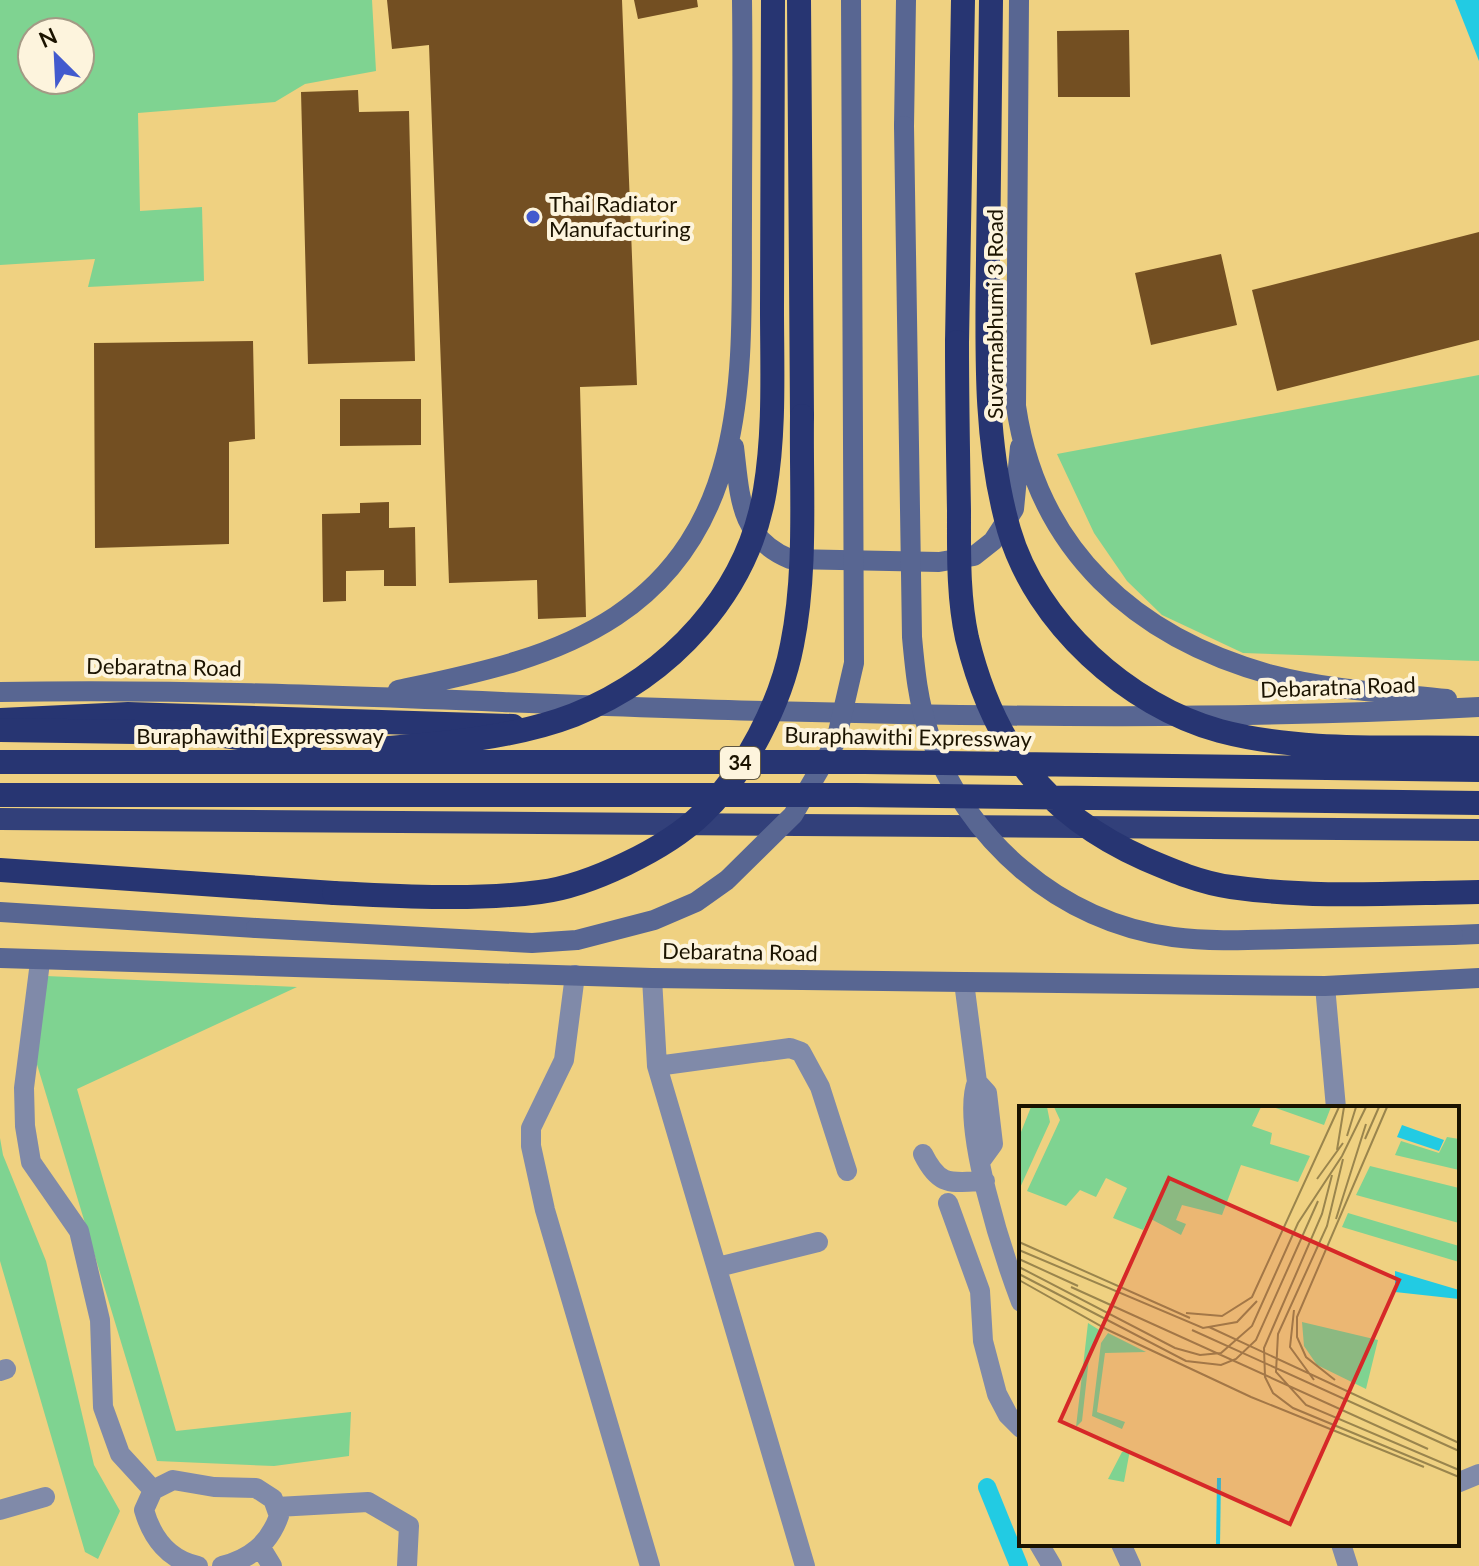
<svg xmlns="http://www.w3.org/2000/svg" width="1479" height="1566" font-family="Lato,sans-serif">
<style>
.green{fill:#7fd391;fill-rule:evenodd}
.water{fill:#22cbe3}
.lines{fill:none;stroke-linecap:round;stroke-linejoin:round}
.canal{stroke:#22cbe3;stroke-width:18}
.building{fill:#734f22}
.minor{stroke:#808aa9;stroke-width:20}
.secondary{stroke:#586692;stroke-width:20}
.trunk{stroke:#32407a;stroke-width:22}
.motorway{stroke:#273572;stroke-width:24}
.secondary-bridge{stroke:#586692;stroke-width:20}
.motorway-bridge{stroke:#273572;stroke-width:24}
.poi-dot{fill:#425ace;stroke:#fdf4dd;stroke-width:3}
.labels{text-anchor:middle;stroke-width:8;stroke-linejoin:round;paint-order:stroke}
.shield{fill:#fdf4dd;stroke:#5f5642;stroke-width:2}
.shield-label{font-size:20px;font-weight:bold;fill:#1b1300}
.poi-label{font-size:22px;fill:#1b1300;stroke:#fdf4dd;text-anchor:start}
.street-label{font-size:22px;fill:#1b1300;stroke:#fdf4dd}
.inset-river{fill:none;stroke:#22cbe3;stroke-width:4}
.inset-road{fill:none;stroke:#9a854d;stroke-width:2}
.view{fill:#d62828;fill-opacity:0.15;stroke:#d62828;stroke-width:4}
.inset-edge{fill:none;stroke:#1b1300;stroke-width:4}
</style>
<rect width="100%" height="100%" fill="#efd181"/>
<path class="green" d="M0 0H372L376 71 305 84 275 102 138 113 140 211 202 207 204 281 88 287 95 259 0 265ZM32 32H80V80H32Z
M1479 375V661L1243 653 1162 615 1127 581 1094 533 1057 454Z
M46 976 297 987 77 1089 176 1431 351 1412 349 1456 274 1466 157 1461 32 1048Z
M0 1138 3 1155 46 1261 94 1465 120 1511 98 1559 85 1552 0 1261Z"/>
<path class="water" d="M1455 0H1479V61Z"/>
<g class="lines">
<path class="canal" d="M987 1487 1019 1566"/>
</g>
<path class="building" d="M387 0H622L637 385 580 387 586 617 538 619 537 580 449 583 429 45 392 49Z
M634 0H697L698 7 638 19Z
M1129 30 1130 97H1058L1057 31Z
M358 90 359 112 409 111 415 361 308 364 301 92Z
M1479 232V340L1277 391 1252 290Z
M1221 254 1237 325 1151 345 1135 273Z
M253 341 255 439 229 442V544L95 548 94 343Z
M340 399H421V445L340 446Z
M389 502V528L415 527 416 586H384V570L346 571V601L323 602 322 514 360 513V503Z"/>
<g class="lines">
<path class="minor" d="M40 962 24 1088 25 1126 31 1162 79 1231 100 1320 103 1407 120 1454 153 1490
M575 975 564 1060 531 1128V1146L545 1210 650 1566
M652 978 657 1066 805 1566
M964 982 977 1082C960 1125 1004 1257 1021 1302
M1325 986 1336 1108
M657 1066 790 1048 801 1052 820 1087 847 1171
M977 1082 987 1093 993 1144 980 1162
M923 1154C940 1188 951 1182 985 1181
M948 1203 980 1291 983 1341 997 1394 1008 1415 1021 1428
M718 1267 818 1242
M0 1371 6 1369
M1457 1483 1479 1474
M277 1507 368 1502 409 1526 407 1566
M0 1510 45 1497
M1039 1544 1052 1566
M1121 1544 1131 1566
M1341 1544 1348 1566
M261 1548 272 1566
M198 1566C169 1560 152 1538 144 1510L153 1490 173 1480 214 1487 256 1488 273 1499 279 1516C269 1544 250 1559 222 1566"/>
<path class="secondary" d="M1019 0 1016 406C1037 550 1136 638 1272 675 1329 690 1390 693 1447 699
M904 126 906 0
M734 447C740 496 739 538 790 559L939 562 974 556 993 541 1014 509 1020 447
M398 690C473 674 551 659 616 616 753 525 741 363 742 219 742 146 743 73 742 0
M0 692C255 687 510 705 766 711 1003 717 1242 720 1479 707
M0 912 256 928
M1453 935 1479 934
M0 958 652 978 964 982 1325 986 1479 978"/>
<path class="trunk" d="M0 819 1479 830"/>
<path class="motorway" d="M799 0 802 416
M957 342 963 0
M0 720 128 714 513 726
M0 870 334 893"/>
<path class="secondary-bridge" d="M904 126 912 637C915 670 918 702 929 733 965 840 1060 922 1173 937 1211 942 1250 940 1289 939 1344 938 1399 936 1453 935
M256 928 532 943 577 940 654 920 696 902 727 880 793 815 836 741 854 663 851 0"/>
<path class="motorway-bridge" d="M991 0C990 87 989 173 988 260 987 349 984 443 1009 530 1036 623 1128 706 1220 731 1303 753 1394 746 1479 748
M957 342C957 398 958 455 959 511 959 553 958 597 967 638 993 745 1044 814 1145 859 1173 871 1201 883 1231 887 1313 899 1397 893 1479 892
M0 730 203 733 309 748
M389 748C449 743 517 737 574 715 670 676 748 594 765 490 775 430 772 369 772 309 772 206 772 103 773 0
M0 762H865L1479 770
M0 795H856L1479 803
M334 893C402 896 471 901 540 892 589 886 666 849 702 814 745 773 781 703 792 645 807 571 801 491 802 416"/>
</g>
<circle class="poi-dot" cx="533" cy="217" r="8"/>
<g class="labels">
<rect class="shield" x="720" y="747" width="40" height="32" rx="6"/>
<g class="shield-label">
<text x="740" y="770">34</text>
</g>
<g class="poi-label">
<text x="549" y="212">Thai Radiator<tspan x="549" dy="25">Manufacturing</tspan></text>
</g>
<g class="street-label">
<text transform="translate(995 314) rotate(-90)" y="8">Suvarnabhumi 3 Road</text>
<text transform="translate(164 667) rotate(1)" y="8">Debaratna Road</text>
<text transform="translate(1338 687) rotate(-2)" y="8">Debaratna Road</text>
<text x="260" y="744">Buraphawithi Expressway</text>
<text transform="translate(908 737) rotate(1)" y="8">Buraphawithi Expressway</text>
<text transform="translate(740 952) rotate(1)" y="8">Debaratna Road</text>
</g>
</g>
<g transform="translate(1019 1106)">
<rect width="440" height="440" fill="#efd181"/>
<path d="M12 1H28L31 16 0 84V31ZM35 1H242L233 20 253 27 251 38 291 50 279 76 222 59 203 109 163 99 157 114 167 118 162 129 130 112 124 124 94 112 108 82 87 72 77 91 61 84 47 100 8 85 41 14ZM254 1H312L305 19ZM428 31 440 33V64L376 49 382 35 420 47ZM351 60 440 82V117L337 89ZM329 107 440 140V156L323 121ZM283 216 359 234 347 283 298 259 285 240ZM69 217 82 225 70 252 63 315 57 321ZM89 227 127 246 86 247 78 306 106 316 103 323 73 310 82 237ZM111 344 105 376 89 373 103 346Z" fill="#7fd391"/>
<path d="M383 19 425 34 420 45 378 31ZM376 165 440 184V193L376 186Z" fill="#22cbe3"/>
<path class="inset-river" d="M199 439 200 372"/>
<path class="inset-road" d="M328 30 337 1M346 33 360 1M318 44 325 1M324 53 308 120 259 228 257 266 287 299 440 364M313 69 303 108 245 242 246 271 254 287 274 302 440 371M298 73 324 37M317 113 347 18M0 136 171 212M0 144 184 222 218 216 238 195M0 153 59 180M0 161 156 242 181 249 202 247 233 220 279 117 323 50 347 1M0 168 167 255 202 259 217 253 237 234 299 95M0 174 89 224 232 291 405 361M52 181 409 343M275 204 271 241 295 274M167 207 203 210 233 191 320 1M190 221 440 337M173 224 440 345M316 274 287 251 278 231V211L368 1"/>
<path class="view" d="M150 72 380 174 271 418 41 315Z"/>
<rect width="440" height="440" class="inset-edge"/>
</g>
<g transform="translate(56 56) rotate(336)"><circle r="38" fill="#fdf4dd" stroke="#a39a85" stroke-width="2"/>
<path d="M0-6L14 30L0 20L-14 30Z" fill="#425ace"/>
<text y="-12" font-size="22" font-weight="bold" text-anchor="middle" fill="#1b1300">N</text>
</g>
</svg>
